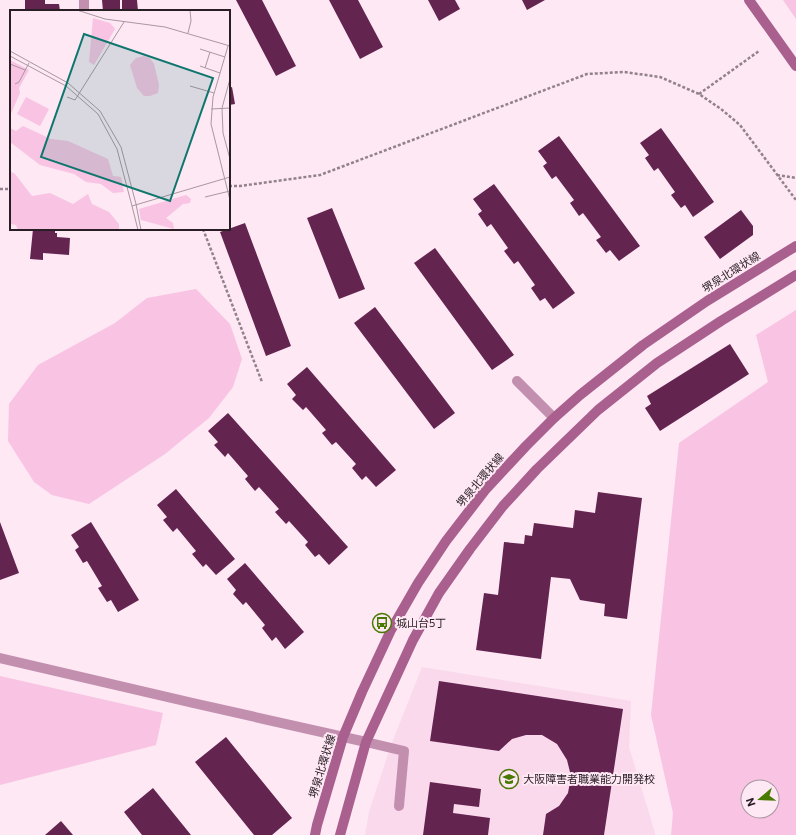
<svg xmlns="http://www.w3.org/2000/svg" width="796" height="835" font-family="Commissioner,'Noto Sans JP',sans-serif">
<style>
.built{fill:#fad9ed}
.green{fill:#f9c3e3;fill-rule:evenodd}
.building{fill:#642450}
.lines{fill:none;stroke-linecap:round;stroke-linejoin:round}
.path{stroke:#91818a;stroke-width:2.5;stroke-dasharray:3 2;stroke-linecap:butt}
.service{stroke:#c38faf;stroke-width:10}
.minor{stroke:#c38faf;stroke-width:10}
.secondary{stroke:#aa608f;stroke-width:10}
.labels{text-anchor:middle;stroke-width:4;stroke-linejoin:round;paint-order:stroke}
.street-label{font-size:11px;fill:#2a1e25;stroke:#fde8f4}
.poi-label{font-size:11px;fill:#2a1e25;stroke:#fde8f4;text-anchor:start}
.inset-road{fill:none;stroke:#a997a1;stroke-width:1}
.view{fill:#0f766e;fill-opacity:0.15;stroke:#0f766e;stroke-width:2}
.inset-edge{fill:none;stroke:#2a1e25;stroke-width:2}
</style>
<rect width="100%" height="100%" fill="#fde8f4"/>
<path class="built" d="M422 667 631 701 629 747 655 833V835H365L369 812 391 745Z"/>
<path class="green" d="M783 0H796V19Z
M196 289 230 324 242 359 233 387 209 418 165 454 89 504 52 495 34 482 8 441 9 404 38 365 115 323 147 298Z
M796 310V835H671L673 813 651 715 679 443 768 382 756 335ZM748 787H772V811H748Z
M0 676 163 713 156 745 0 785Z"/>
<path class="building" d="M25 0H45V4H59L60 11H25Z
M102 0H120V11H103Z
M122 0H137L138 11H122Z
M236 0H262L296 66 276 76Z
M329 0H358L383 47 360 59Z
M428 0H455L460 9 439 21Z
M522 0H545L527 10Z
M232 87 235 104 229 105V88Z
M661 128 714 202 693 217 685 205 681 208 671 195 675 192 658 168 654 171 645 158 649 155 640 143Z
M559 136 640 246 619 261 610 250 606 253 596 240 601 237 583 213 579 216 570 203 574 200 556 176 552 179 543 166 547 163 538 151Z
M494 184 575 293 553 309 545 298 540 301 531 288 535 285 518 261 514 264 504 251 508 248 491 224 487 227 478 214 482 211 473 199Z
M332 208 365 289 339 299 307 218Z
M741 210 753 226V235L720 259 704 237Z
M245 223 291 346 266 356 220 232Z
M33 229H55V233H57V237L70 238 69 255 43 253V260L30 259Z
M435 248 514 355 492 370 414 263Z
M375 307 455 413 434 429 354 323Z
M730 344 749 374 660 431 645 408 651 404 647 396Z
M307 367 396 470 376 487 366 476 362 480 352 468 356 464 336 442 332 445 322 433 326 430 306 407 303 410 292 399 296 395 287 384Z
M228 413 348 547 329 565 319 554 315 557 305 545 308 542 289 521 286 524 275 512 279 509 259 487 255 491 245 479 248 476 228 453 225 457 214 445 218 442 208 431Z
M176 489 235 559 216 575 206 564 203 567 192 554 196 551 177 528 173 532 163 520 167 517 157 505Z
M598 492 642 498 627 619 604 616 605 604 580 600 570 579 551 577 541 659 476 650 484 593 498 595 504 542 524 544 525 535 532 536 534 523 573 528 575 510 595 513Z
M0 522 19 573 0 580Z
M91 522 139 600 118 612 111 600 107 602 98 588 102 586 87 561 83 563 75 550 79 547 71 535Z
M245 563 304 632 285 649 276 637 272 641 262 628 265 625 246 602 243 605 233 594 236 590 227 579Z
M439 681 623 709 604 835H543L546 814 559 806 568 793 571 776 567 760 557 744 542 735H526L512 739 499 751 430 741Z
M226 737 292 818 272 835H254L195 762Z
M430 782 481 789 479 807 454 804 453 813 490 818 488 835H423Z
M153 788 191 835H142L124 812Z
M61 821 73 835H45Z"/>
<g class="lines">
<path class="path" d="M699 94 759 51
M777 175 796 178
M229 186H240L320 175 587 74 624 72 660 77 699 94 721 109 740 125 796 200
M0 189H11
M203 229 262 382"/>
<path class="service" d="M517 381 554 418
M366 742 404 751 399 806"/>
<path class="minor" d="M84 0V11
M0 658 193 703 366 742"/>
<path class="secondary" d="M749 0 796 66
M315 835 317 825 343 737 362 692 391 630 418 583 446 541 486 489 526 446 554 418 580 395 643 345 707 301 796 246
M340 835 366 742 413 640 439 593 470 549 503 506 537 469 598 410 657 363 721 321 796 275"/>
</g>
<defs>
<symbol id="bus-ring" viewBox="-11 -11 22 22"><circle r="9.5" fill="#fde8f4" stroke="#487901" stroke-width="1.5"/><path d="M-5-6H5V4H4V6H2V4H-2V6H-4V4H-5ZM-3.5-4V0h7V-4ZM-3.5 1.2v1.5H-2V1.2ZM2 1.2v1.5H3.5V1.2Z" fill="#487901"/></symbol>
<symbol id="school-ring" viewBox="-11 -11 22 22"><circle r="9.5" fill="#fde8f4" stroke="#487901" stroke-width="1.5"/><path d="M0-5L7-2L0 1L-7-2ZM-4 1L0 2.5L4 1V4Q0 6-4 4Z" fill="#487901"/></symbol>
</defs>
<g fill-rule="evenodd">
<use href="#bus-ring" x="371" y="612" width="22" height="22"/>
<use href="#school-ring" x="498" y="768" width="22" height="22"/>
</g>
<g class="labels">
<g class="street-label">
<text transform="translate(731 272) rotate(-32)" y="4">堺泉北環状線</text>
<text transform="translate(480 480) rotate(-50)" y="4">堺泉北環状線</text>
<text transform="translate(322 766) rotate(-73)" y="4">堺泉北環状線</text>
</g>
<g class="poi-label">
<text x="396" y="627">城山台5丁</text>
<text x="523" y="783">大阪障害者職業能力開発校</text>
</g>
</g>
<g transform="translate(10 10)">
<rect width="220" height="220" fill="#fde8f4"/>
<path d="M83 8 100 13 105 19 84 55 79 52ZM134 46 140 48 144 54 149 75 148 83 140 86H134L127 78 120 55 126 48ZM0 50 19 60 9 78 10 83 0 106ZM16 87 39 99 30 116 7 104ZM13 116 41 129 58 131 98 149 103 166 111 167 114 182 103 183 91 174 76 172 64 164 30 155 0 132V118L6 121ZM0 161 5 164 22 186 40 183 63 194 78 184 82 194 99 202 109 214V220H8L6 215 0 214ZM176 185 181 189 180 193 173 194 156 208 163 213 164 219 131 210 129 199Z" fill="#f9c3e3"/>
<path class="inset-road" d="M67 0 95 9 155 17 220 36M178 23 181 11 180 0M218 36 203 87 201 114 220 190M190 39 215 47M0 41 58 73 90 101 111 137 126 194M0 46 56 76 88 104 107 139 122 196 220 167M0 54 15 60M190 56 210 63M195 58 200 42M220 69 212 98 213 123 220 149M5 74 9 72 19 53M180 76 204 83M57 87 65 90 114 12M201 99 220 98M195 187 220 181M126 194 131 220M122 196 128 220"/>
<path class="view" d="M74 24 203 68 160 191 31 147Z"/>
<rect width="220" height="220" class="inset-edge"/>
</g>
<g transform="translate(760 799) rotate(251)"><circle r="19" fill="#fde8f4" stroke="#a997a1"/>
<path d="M0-3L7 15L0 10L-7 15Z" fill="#487901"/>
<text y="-6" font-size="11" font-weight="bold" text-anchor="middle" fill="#2a1e25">N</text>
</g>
</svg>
